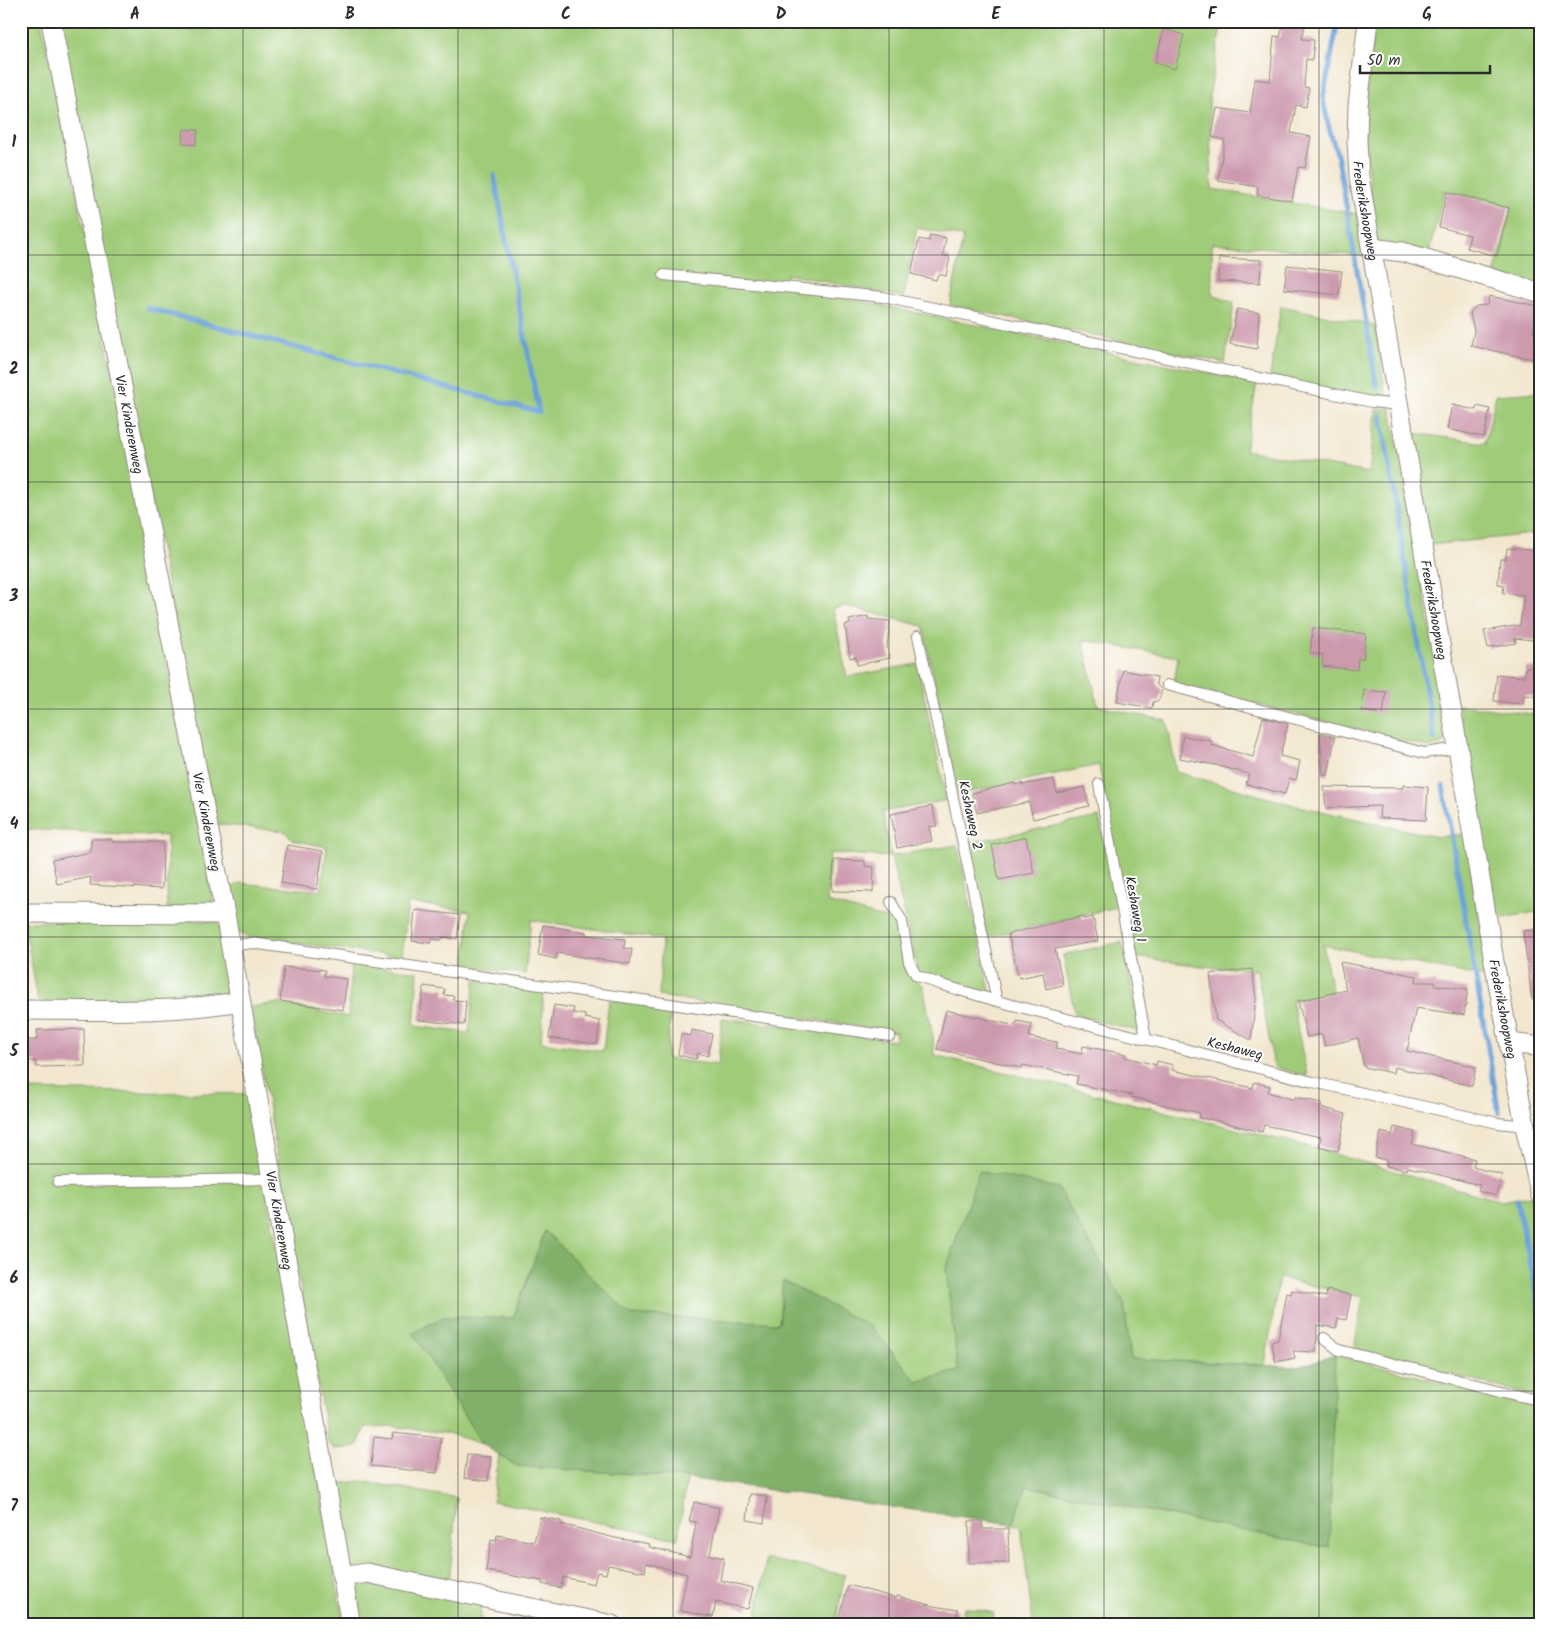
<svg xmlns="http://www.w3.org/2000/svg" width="1562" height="1646" font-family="Kalam,sans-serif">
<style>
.green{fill:#a0cc79;stroke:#667c52}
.forest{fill:#80b069;stroke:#566e4a}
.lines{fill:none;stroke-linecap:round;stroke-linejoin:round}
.stream{stroke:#69a0d7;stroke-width:5}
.building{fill:#cc99ad}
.service-casing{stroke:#8e887c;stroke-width:12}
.minor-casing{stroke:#8e887c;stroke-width:21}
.service{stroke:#fff;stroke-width:10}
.minor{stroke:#fff;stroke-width:19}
.grid{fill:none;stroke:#2b2b2b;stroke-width:1;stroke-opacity:0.55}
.labels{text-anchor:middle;stroke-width:4;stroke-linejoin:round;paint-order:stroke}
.street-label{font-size:14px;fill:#2b2b2b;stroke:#fff}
.neatline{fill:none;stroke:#2b2b2b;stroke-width:2}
.grid-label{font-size:16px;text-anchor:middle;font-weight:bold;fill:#2b2b2b}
</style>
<rect width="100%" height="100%" fill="#fff"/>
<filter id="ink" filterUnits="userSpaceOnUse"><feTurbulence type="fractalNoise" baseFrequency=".02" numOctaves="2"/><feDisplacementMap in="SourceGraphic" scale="10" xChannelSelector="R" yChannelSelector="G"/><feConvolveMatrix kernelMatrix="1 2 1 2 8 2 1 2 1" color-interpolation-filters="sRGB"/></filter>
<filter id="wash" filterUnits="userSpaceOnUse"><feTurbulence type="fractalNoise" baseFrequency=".0096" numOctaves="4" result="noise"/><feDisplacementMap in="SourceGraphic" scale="20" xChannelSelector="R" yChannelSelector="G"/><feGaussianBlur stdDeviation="1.12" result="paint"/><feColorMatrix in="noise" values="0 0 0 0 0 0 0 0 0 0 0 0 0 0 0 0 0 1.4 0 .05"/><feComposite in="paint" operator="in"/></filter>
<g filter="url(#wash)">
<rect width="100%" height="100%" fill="#f2e6ce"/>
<path class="green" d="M21 21H41L93 273 199 834 214 905 167 909V836L21 829Z
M58 21H1222L1209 97 1212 189 1357 214 1364 256 1212 243V295L1234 303 1225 363 950 305 963 237 917 228 904 297 786 274 787 286 1257 383 1245 450 1369 473 1376 410 1391 408 1449 734C1446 746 1439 745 1428 747L1174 684 1178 657 1083 640 1098 706 1167 721 1176 772 1294 805 1437 837 1465 834 1489 978 1323 945 1332 992 1292 1001 1307 1076 1274 1067 1257 970 1202 966 1135 957 1099 765 958 794 923 626 845 606 833 609 847 677 917 664 947 800 883 812 891 856 957 845 991 995 922 974 917 968 891 857 830 853 827 902 898 922 903 961 910 977 923 985 933 1037 934 1055 1302 1145 1501 1201 1531 1196 1541 1242V1398L1354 1349 1363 1297 1279 1278 1265 1365 1131 1359 1124 1302 946 1269 958 1371 917 1382 871 1327 783 1282 779 1323 630 1315 545 1231 513 1318 443 1317 414 1333 482 1444 451 1434 392 1426 365 1427 357 1447 334 1449 328 1442 251 1007 277 1003 348 1017 351 964 418 972 414 1026 469 1033 475 980 544 989 541 1042 603 1051 609 1000 671 1008 667 1059 718 1065 722 1018 895 1041 896 1032 659 996 662 939 531 920 525 974 465 966 470 911 408 903 402 957 248 937 239 933 235 927 230 889 240 883 321 891 327 847 293 840 284 831 214 824Z
M1374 21H1541V291L1494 275 1512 207 1445 190 1429 252 1377 245 1365 145V106Z
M1281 306 1375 326 1386 395 1370 398 1270 377Z
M1541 392V533L1431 545 1412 433 1485 443 1496 395Z
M1458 705 1541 715V911L1496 919Z
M1099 817 1117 907 987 937 968 843Z
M216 921 220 928 232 996 227 999 39 1006 24 922Z
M1122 942 1141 1032 1075 1015 1063 955Z
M21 1090 249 1094 344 1625H21Z
M1335 1355 1541 1408V1625H1033L1021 1527 1013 1524 1026 1486 1329 1548Z
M499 1455 517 1466 687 1478 678 1539 493 1501Z
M361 1481 457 1498 449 1583 350 1569 336 1484Z
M766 1559 845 1575 835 1625H755Z
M362 1579 479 1600 482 1625H361L354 1588 357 1582Z
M964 1607 994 1613 992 1625H960Z"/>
<path class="forest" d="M979 1171 1058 1188 1124 1302 1131 1359 1297 1367 1335 1355 1329 1548 1027 1486 1013 1524 687 1478 517 1466 482 1444 413 1333 443 1317 513 1318 545 1231 630 1315 779 1323 783 1281 871 1327 917 1382 958 1371 946 1269Z"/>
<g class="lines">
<path class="stream" d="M1338 21 1323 99 1329 128 1338 158 1377 387
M147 308 539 412 494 175
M1381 415 1434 738
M1443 786 1499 1113
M1517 1200 1541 1315"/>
</g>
<g id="blocks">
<path class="building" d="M1284 21H1306L1302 39 1314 40 1312 60 1306 59 1304 87 1309 88 1306 107 1296 105 1291 133 1311 137 1305 168 1298 167 1292 201 1257 195 1258 187 1218 180 1225 140 1212 137 1217 108 1250 113 1255 79 1270 81 1274 36 1280 37Z
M1164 29 1184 35 1175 69 1155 63Z
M184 129 198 130 196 145 182 143Z
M1447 192 1509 208 1497 256 1467 248 1470 235 1439 227Z
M930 235 946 238 943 255 950 257 946 276 938 274 936 280 911 274 919 239 929 241Z
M1219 258 1261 260 1260 283 1218 281Z
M1287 265 1342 271 1339 295 1284 289Z
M1489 296 1538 306 1533 333 1541 334 1537 360 1471 346 1474 331 1470 313 1476 306 1487 305Z
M1237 309 1259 313 1257 349 1230 344Z
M1452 405 1476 410 1477 406 1490 409 1484 437 1447 429Z
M1507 548 1541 551V639L1532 640 1515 638 1516 643 1488 648 1484 631 1520 625 1524 595 1503 593 1504 585 1498 584 1500 559H1506Z
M868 616V619L890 621 887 646 890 658 857 665 856 657 850 658 845 625 850 624 849 620Z
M1313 628 1366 634 1363 659 1358 658 1357 670 1322 666 1323 655 1310 653Z
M1526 667 1541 668V697L1524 695 1523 704 1494 701 1497 674 1524 677Z
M1123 670 1157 677 1156 684 1162 690 1159 700 1153 702 1152 708 1117 702Z
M1364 690 1386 692 1383 714 1362 711Z
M1263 717 1288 724 1280 756 1300 761 1296 780 1289 778 1285 794 1246 784 1249 774 1215 765 1180 758 1183 736 1212 741 1211 745 1253 757Z
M1320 733 1335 737 1328 775H1323Z
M1054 779 1057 793 1085 787 1089 806 1033 819 1029 802 977 813 972 793 1015 783V785L1022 783V785Z
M1403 785 1428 787 1426 820 1379 818 1380 806 1326 808 1324 787 1403 788Z
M932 806 937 826 929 827 932 841 897 848 891 814Z
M1026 837 1034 873 999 880 992 845Z
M91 839H112V842H163L162 889 90 885 91 877 57 884 52 860 91 852Z
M287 845 323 851 317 889 281 883Z
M834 860 865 861V866L874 867 873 892 832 891Z
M415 910 460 915 457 939 442 937V940L431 939V943L412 941Z
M1082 916 1083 919 1093 917 1098 941 1055 949 1063 985 1046 989 1043 973 1019 978 1008 934Z
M543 925 586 932V935L625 939 624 948 632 949 630 964 557 953 556 959 538 955Z
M1541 929V999L1532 1000 1523 931Z
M1340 962 1417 976 1416 982H1435V985L1468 989 1464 1015 1416 1008 1407 1051 1476 1067 1472 1086 1394 1067 1393 1073 1364 1067 1358 1038 1325 1046 1322 1034 1307 1037 1298 1001 1346 990Z
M284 967 325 970 324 976 347 979 343 1010 280 1001Z
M1252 969 1256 999 1251 1040 1216 1020 1210 974Z
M424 986 445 989 444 995 454 996 453 1000 466 1001 464 1025 419 1020Z
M554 1005 574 1008 573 1013 585 1015V1018L600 1021 597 1044 549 1038Z
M946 1010 1007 1024 1016 1025 1017 1021 1032 1024 1029 1037 1057 1042 1056 1049 1082 1054 1083 1046 1125 1054V1057L1156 1065 1157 1061 1173 1065 1172 1070 1253 1088 1254 1082 1270 1086 1268 1092 1295 1100V1097L1322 1103 1321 1107 1346 1114 1338 1151 1319 1146 1321 1137 1264 1125 1262 1132 1214 1120 1199 1118 1200 1113 1131 1097 1132 1095 1076 1084 1078 1076 1023 1065 1022 1068 937 1049Z
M84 1029 85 1066 36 1067V1061H22L21 1040H37V1030Z
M692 1030 712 1034 708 1056 698 1053 696 1059 678 1055 681 1034 691 1036Z
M1394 1127 1415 1132 1412 1144 1475 1159 1473 1167 1502 1175 1496 1196 1478 1191 1480 1185 1408 1167 1407 1170 1386 1166 1387 1160 1375 1158 1381 1132 1392 1135Z
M1292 1290 1326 1297 1327 1290 1351 1295 1346 1320 1338 1318 1336 1328 1317 1325 1316 1352 1293 1351 1295 1358 1276 1362 1271 1342 1278 1340 1287 1293 1291 1294Z
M393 1433 441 1438 437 1473 371 1466 374 1437 392 1439Z
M467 1455 491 1457 488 1481 464 1478Z
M750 1494 767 1496 764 1523 747 1520Z
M694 1502 719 1508 710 1555 724 1558 720 1580 753 1588 748 1609 716 1602 713 1617 680 1611 687 1574 646 1563 645 1572 608 1565 606 1574 597 1572 594 1584 563 1577 561 1588 542 1584V1581L486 1571 491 1540 496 1541 497 1535 534 1542 540 1517 561 1521V1524L615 1538 650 1544 649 1547 690 1557 696 1522 689 1521Z
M969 1521H982L983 1529H1008L1009 1563H969Z
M848 1585 896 1598 897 1596 933 1606 958 1610 954 1625H838Z"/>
</g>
</g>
<g filter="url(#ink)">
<use href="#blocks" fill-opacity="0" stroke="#8e887c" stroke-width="1"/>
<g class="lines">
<defs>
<path id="service" d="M664 275 883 297 1372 402 1399 405
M918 636 997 1001
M1167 685 1424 753 1458 748
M1099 784 1146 1039
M891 902 902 921 909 962 916 975 939 984 997 1001 1313 1082 1498 1123 1525 1126
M231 946 252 943 890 1036
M58 1182 272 1179
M1324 1338 1339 1350 1541 1401"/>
<g id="minor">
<path id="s1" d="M51 21 225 914 351 1625"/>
<path id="s2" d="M1368 21 1358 105 1357 141 1359 177 1458 748 1495 967 1525 1126 1541 1196"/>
<path d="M1372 248 1403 252 1541 293"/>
<path d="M21 913 225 914"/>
<path d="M21 1010C94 1010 169 1014 241 1001"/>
<path d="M1510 1043 1541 1047"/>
<path d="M342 1577 367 1573 612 1625"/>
</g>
</defs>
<use href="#service" class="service-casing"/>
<use href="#minor" class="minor-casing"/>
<use href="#service" class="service"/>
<use href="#minor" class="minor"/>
</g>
</g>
<path class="grid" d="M243 21V1625M458 21V1625M673 21V1625M889 21V1625M1104 21V1625M1319 21V1625M21 255H1541M21 482H1541M21 709H1541M21 937H1541M21 1164H1541M21 1391H1541"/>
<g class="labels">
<g class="street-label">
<text dy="5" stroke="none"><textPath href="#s2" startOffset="191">Frederikshoopweg</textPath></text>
<text dy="5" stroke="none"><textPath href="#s1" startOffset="411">Vier Kinderenweg</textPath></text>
<text dy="5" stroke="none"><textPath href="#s2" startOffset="596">Frederikshoopweg</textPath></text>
<text transform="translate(971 815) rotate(78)" y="5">Keshaweg 2</text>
<text dy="5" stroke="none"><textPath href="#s1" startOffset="816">Vier Kinderenweg</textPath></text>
<text transform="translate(1136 909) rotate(80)" y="5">Keshaweg 1</text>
<text dy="5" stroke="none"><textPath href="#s2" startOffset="1001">Frederikshoopweg</textPath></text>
<text transform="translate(1235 1048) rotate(14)" y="5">Keshaweg</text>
<text dy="5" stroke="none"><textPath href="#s1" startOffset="1221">Vier Kinderenweg</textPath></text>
</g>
</g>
<rect width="1562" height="1646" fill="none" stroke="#fff" stroke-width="55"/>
<path d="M1360 65v8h130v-8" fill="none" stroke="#2b2b2b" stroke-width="2.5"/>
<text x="1367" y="65" font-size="15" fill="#2b2b2b" stroke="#ffffff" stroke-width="4" paint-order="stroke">50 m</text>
<rect x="28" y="28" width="1506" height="1590" class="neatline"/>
<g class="grid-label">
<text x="135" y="19">A</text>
<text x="350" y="19">B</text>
<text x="566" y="19">C</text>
<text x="781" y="19">D</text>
<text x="996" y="19">E</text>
<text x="1212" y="19">F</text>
<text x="1427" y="19">G</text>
<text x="14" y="147">1</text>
<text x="14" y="374">2</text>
<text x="14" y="601">3</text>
<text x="14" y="829">4</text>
<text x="14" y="1056">5</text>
<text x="14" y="1283">6</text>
<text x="14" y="1511">7</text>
</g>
</svg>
